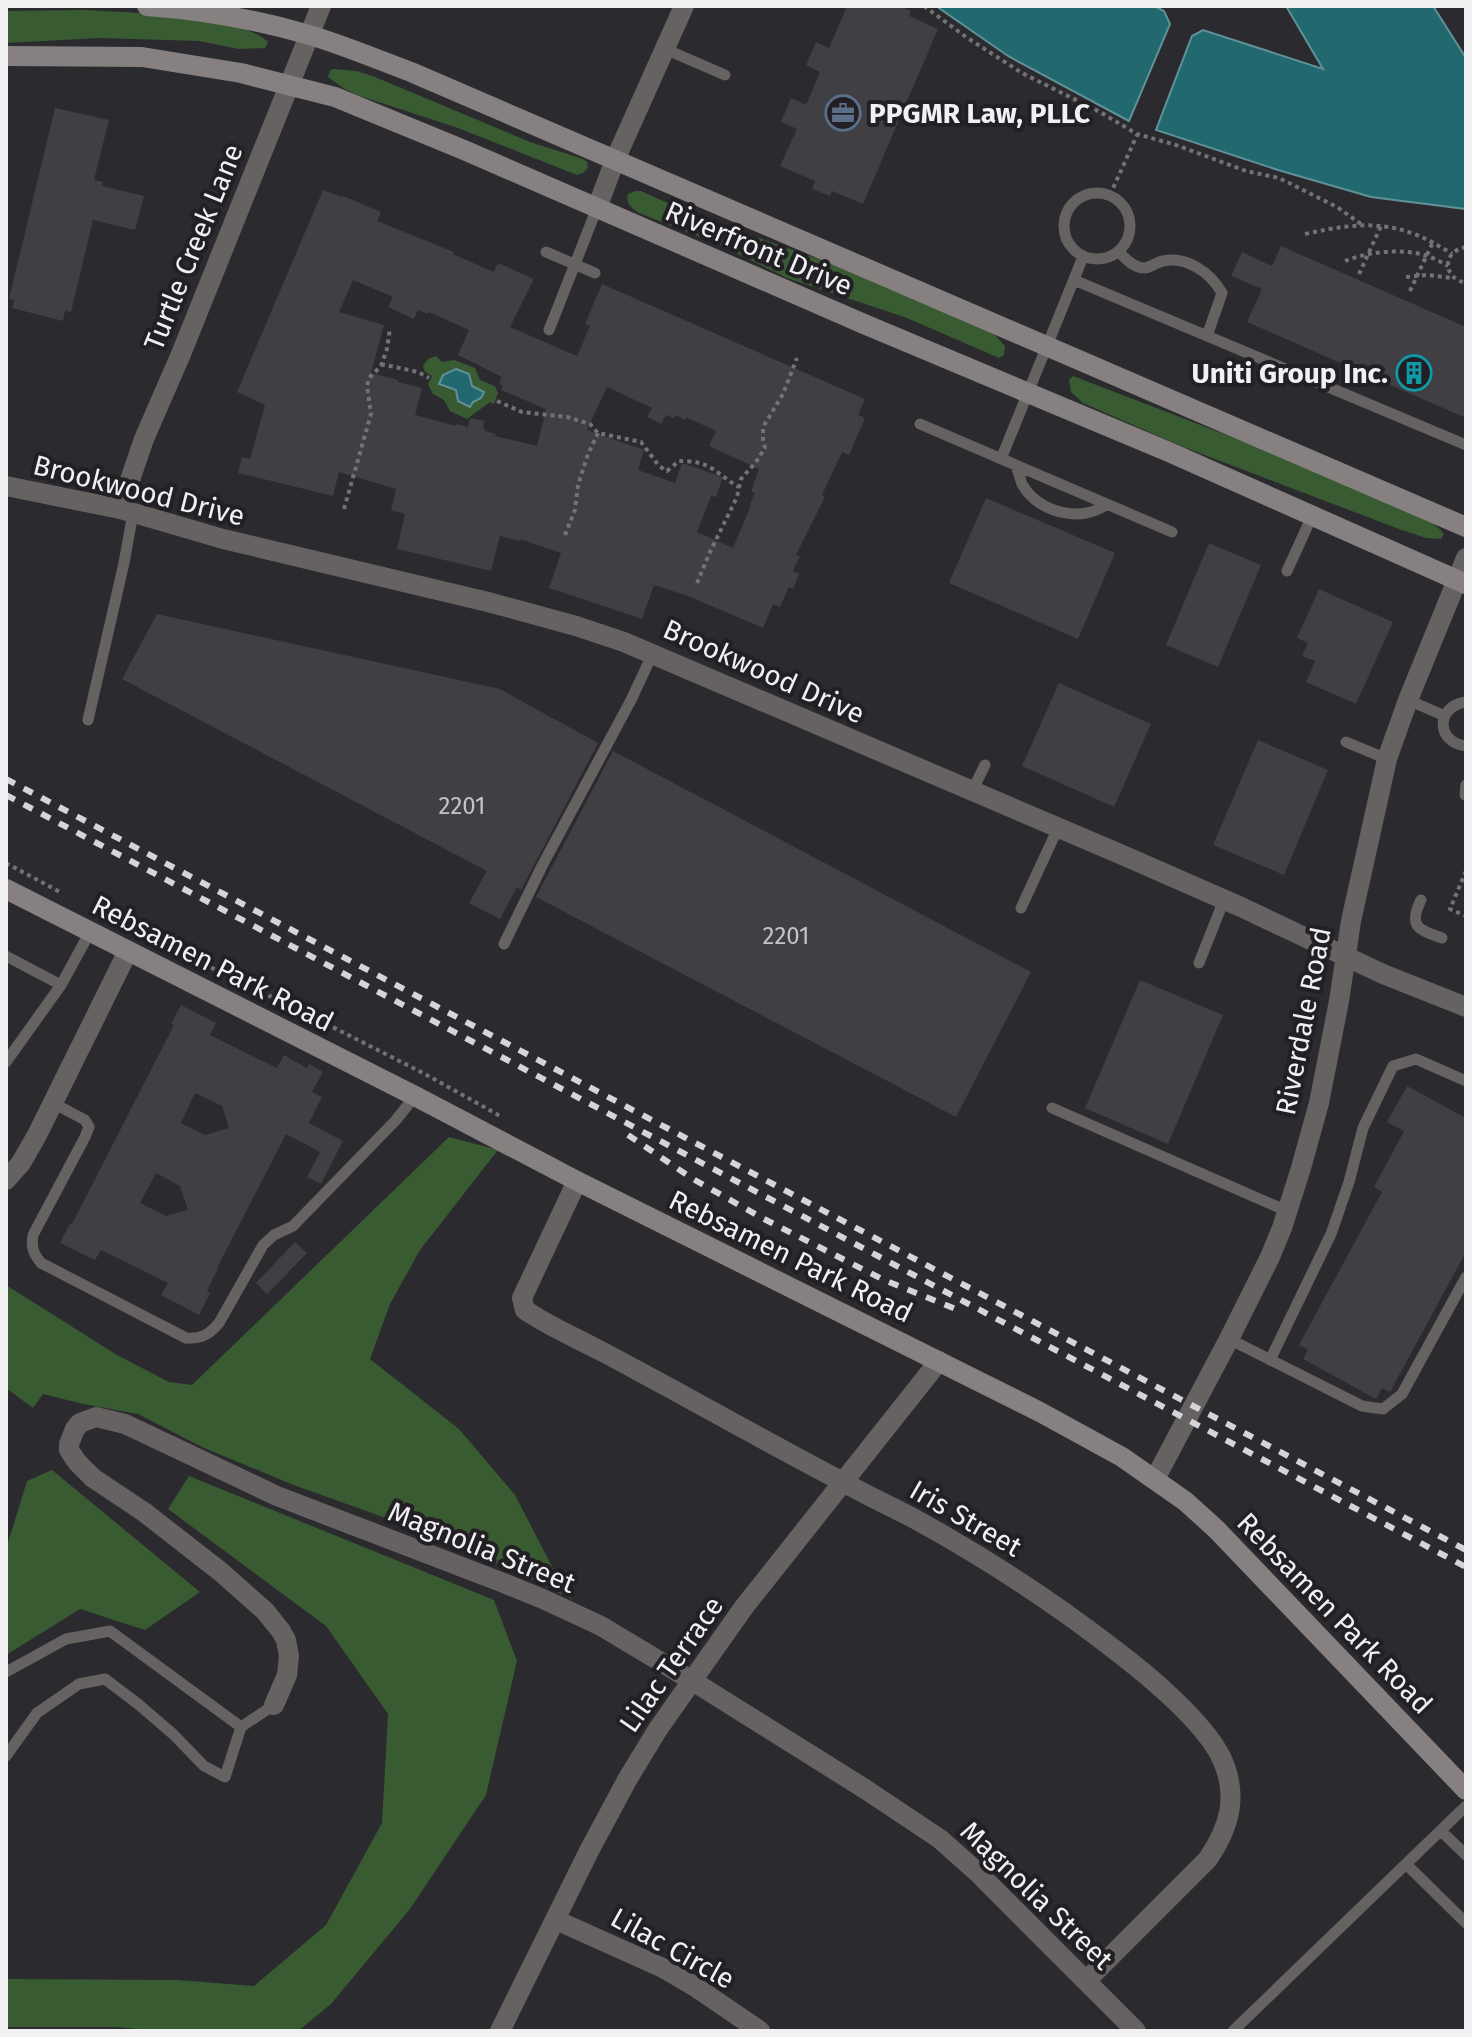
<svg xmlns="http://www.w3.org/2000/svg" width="1472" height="2037" font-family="'Fira Sans',sans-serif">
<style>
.green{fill:#395b32}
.water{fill:#21686f;stroke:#5f9197;stroke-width:2}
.building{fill:#3f3f44;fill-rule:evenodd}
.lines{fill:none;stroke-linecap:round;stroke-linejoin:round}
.path{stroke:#737277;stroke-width:4;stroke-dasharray:4 4;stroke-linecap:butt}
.lane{stroke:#656261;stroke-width:11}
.street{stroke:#656261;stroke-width:20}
.secondary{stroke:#868180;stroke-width:20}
.rail{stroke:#d5d4d8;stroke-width:6;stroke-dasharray:10 10;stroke-linecap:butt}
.labels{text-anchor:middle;stroke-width:8;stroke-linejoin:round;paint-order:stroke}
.number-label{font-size:24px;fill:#c4c4c7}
.poi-label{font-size:28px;font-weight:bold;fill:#f1f0f3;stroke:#222025;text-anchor:start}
.street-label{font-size:28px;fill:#f1f0f3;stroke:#222025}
</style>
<rect width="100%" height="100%" fill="#2b2a2f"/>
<path class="green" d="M86 10C129 13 238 14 268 42L265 48 239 49 199 41 100 38 6 43V11Z
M333 69 357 71 375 77 530 142 583 159 587 162 588 168 583 173 577 175 458 128 357 95 343 88 328 77 330 71Z
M635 191H641C710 223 781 245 852 271 896 287 939 308 981 326L995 335 1005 346 1004 355 999 358 907 318 787 278 720 245 639 213C632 208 625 204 628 194Z
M436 356 442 362 454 360 475 368 480 380 495 386 498 393 494 404 490 402 467 419 450 411 444 400 433 394 428 384 432 376 425 372 423 366 428 359Z
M1073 376C1167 412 1260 447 1352 486 1377 496 1429 514 1444 534L1441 539 1426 538 1399 529 1181 446 1083 403 1071 392 1069 380Z
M449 1137 498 1150 420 1250 390 1304 370 1359 459 1429 515 1495 559 1580 572 1599 507 1568 405 1525 291 1484 202 1447 138 1414 83 1404 43 1394 33 1408 6 1388V1285L117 1355 169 1382 192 1385Z
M52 1470 200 1592 145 1630 80 1609 6 1655V1549L27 1481Z
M189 1476 494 1600 517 1661 486 1795 410 1909 331 2004 298 2031H163L114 2027H6V1979L177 1980 254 1986 326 1925 382 1823 388 1714 326 1626 168 1509Z"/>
<path class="water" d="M936 6H1154L1164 11 1170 24 1129 121 1008 56Z
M1286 6H1433L1466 58V209L1371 197 1278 170 1156 130 1192 36 1203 30 1323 69Z
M456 369 469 374 472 386 484 392 481 398 473 402 470 407 458 401 456 390 439 384 443 375Z"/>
<path class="building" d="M847 6H900L911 11 909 16 938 29 863 204 832 191 830 196 812 189 815 181 780 166 797 129 781 122 791 98 806 105 820 72 806 65 816 42 829 48Z
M55 108 109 120 94 180 103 182 102 186 144 196 135 230 93 220 71 312 65 311 63 321 12 308 14 300 9 299Z
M323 190 342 197 343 196 381 212 377 221 454 252 453 254 494 272 498 263 534 279 510 327 577 356 590 326 585 324 602 284 865 399 858 415 865 418 849 455 842 452 822 495 825 497 796 555 800 556 793 571 799 574 793 589 789 587 780 607 773 604 763 628 688 596 654 585 642 619 549 588 561 553 520 539 519 541 500 536 491 571 397 549 405 514 391 510 396 489 339 472 333 496 238 473 242 457 250 459 265 405 237 392ZM353 280 393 297 388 307 414 319 418 310 428 314 429 312 469 330 458 355 502 377 499 384 503 386 501 390 546 409 537 446 495 436 496 434 485 431V429L483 428 485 421 470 418 468 427 457 424 456 426 415 415 422 388 398 382V380L371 373 384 325 339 312ZM607 387 652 408 647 417 661 424 666 415 674 418 676 415 685 420 686 417 716 431 709 446 759 469 751 492 755 493 750 504 751 505 733 548 697 532 711 496 716 497 723 477 682 463 675 483 638 470 644 450 587 430Z
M1281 246 1466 327V418L1247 322 1262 289 1231 276 1242 252 1272 266Z
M986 498 1115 553 1078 639 949 583Z
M1209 543 1261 565 1218 667 1166 645Z
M1319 589 1393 622 1356 704 1306 682 1315 661 1302 656 1308 643 1297 638Z
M157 614 500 689 598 743 521 890 517 887 500 919 469 903 487 871 122 679Z
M1059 683 1151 724 1114 807 1022 766Z
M1258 740 1328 770 1284 875 1213 845Z
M613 751 1031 972 956 1117 536 897Z
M1140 980 1223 1015 1168 1144 1085 1108Z
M181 1005 216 1023 210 1035 277 1068 284 1055 307 1068 309 1064 323 1072 312 1092 322 1097 309 1123 343 1141 321 1184 307 1177 320 1152 286 1134 217 1268H218L207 1291 210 1293 199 1315 161 1295 168 1283 101 1250 95 1260 60 1243 70 1223 72 1224 174 1025 171 1024ZM195 1093 222 1106 229 1128 205 1135 181 1123ZM156 1173 180 1186 188 1210 166 1216 140 1203Z
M1407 1086 1466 1118V1252L1390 1392 1382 1388 1376 1399 1303 1359 1308 1350 1299 1345 1382 1192 1374 1187 1404 1131 1387 1122Z
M295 1242 307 1253 267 1294 256 1283Z"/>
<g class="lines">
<path class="path" d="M924 6 966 37 1022 73 1100 112 1137 134 1176 145 1246 171 1279 178 1337 207 1361 224
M1110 195 1137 135
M1305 234C1364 221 1399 219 1452 254
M1466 247C1442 251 1442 278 1466 283
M1345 261C1367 252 1400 248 1424 255 1432 257 1441 262 1448 266
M1359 274 1381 226
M1406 277 1427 275 1452 278
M1410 291 1433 242
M381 364 418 372 429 378
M497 401 522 412 567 417 590 424 598 433 641 442 659 466 667 471 679 461C685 461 693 461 699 463 714 466 725 480 739 487
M344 509 371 414 367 386 369 378 381 366 387 349 390 328
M565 535 575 510 578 485 588 454 598 433
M697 583 710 552 737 497 741 479 756 462 765 448 763 440V427L783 394 797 358
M6 863 60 892
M1466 871 1450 909 1466 916
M175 950 305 1013 425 1074 502 1117"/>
<path class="lane" d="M665 49 725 75
M1064 226a33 33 0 1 1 66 0a33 33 0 1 1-66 0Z
M1118 251C1126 259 1133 268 1145 268 1151 267 1157 262 1163 261 1187 256 1211 273 1222 293L1207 336
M546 252 595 273
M1074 280 1466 445
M549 330 597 208
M920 424 1172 532
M1001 459 1083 257
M1016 465C1018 471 1020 478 1022 484 1037 512 1081 524 1107 504
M1287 571 1312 516
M1408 700 1445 716
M1466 702C1436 706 1435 742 1466 746
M88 720 124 563 133 513
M1346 742 1387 759
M972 791 985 765
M1465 795 1466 785
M1421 900C1408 926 1418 930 1442 938
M1021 908 1058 828
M504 944 542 866 631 700 653 653
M6 956 61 985
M1199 963 1224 900
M6 1062 61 985 90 932
M53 1103 85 1120 89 1127 85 1137 33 1235C31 1247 33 1253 41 1263L186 1338C201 1339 209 1335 219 1323L263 1245 274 1235 293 1226 396 1120 415 1096
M1052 1108 1287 1211
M1229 1339 1362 1406 1383 1409 1402 1394 1466 1277
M1270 1360 1331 1234 1349 1182 1363 1128 1393 1066 1416 1059 1466 1081
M6 1672 66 1639 110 1631 241 1727
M6 1756 37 1713 79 1684 105 1679 138 1704 173 1734 204 1766 225 1777 241 1727 274 1705
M1441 1831 1466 1855
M1406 1864 1466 1923
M1233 2031 1466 1806"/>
<path class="street" d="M597 208 615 160 684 6
M6 486 120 509 223 539 488 602 576 626 624 642 1127 857 1241 907 1383 974 1466 1007
M120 509 144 439 181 354 321 6
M6 1180 21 1163 37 1135 128 951
M577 1181 522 1298 525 1310C547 1325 570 1335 593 1347 619 1360 643 1374 668 1387 726 1419 784 1451 843 1482 866 1495 890 1506 913 1518 984 1557 1052 1601 1115 1650 1148 1675 1203 1721 1221 1757 1239 1795 1230 1826 1208 1859L1086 1981
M1155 1479 1229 1339 1270 1257 1282 1228 1301 1168 1319 1103 1339 1001 1351 921 1387 759 1408 700 1466 558
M274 1705 287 1675 289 1656 286 1640 281 1631 265 1611 221 1572 144 1512 93 1478 77 1462 69 1450V1444L75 1429 80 1423 96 1417 125 1424 277 1496 501 1582 543 1599 601 1626 691 1680 865 1789 940 1839 977 1872 1136 2031
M556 1920 665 1969 694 1986 760 2031
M500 2031 589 1851 627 1780 658 1729 744 1607 939 1361"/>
<path class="secondary" d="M147 6C201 10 254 19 306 34 341 44 376 59 411 72L1466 527
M6 56 142 57 241 73 335 97 464 150 864 324 1169 452 1466 584
M6 889 415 1096 577 1181 1040 1412 1122 1457 1185 1501 1217 1530 1466 1790"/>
<path class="rail" d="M6 779 1466 1550
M6 795 1466 1567
M628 1135 693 1179 764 1219 884 1280 963 1312"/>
</g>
<defs>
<symbol id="office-ring" viewBox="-11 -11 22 22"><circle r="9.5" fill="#222025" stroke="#5c6f8a" stroke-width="1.5"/><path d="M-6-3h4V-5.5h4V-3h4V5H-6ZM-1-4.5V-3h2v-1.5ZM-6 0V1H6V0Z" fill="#5c6f8a"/></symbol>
<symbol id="building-ring" viewBox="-11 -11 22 22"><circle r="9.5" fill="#222025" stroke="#0f9aa8" stroke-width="1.5"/><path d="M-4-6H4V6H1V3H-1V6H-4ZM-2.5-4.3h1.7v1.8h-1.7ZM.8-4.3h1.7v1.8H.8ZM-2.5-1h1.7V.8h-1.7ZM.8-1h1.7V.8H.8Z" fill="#0f9aa8"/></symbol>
</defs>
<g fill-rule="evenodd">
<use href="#office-ring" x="823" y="93" width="40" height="40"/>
<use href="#building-ring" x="1394" y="353" width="40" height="40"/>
</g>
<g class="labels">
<g class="number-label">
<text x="462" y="814">2201</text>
<text x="786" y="944">2201</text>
</g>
<g class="poi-label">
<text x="869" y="123">PPGMR Law, PLLC</text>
<text x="1388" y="383" text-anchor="end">Uniti Group Inc.</text>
</g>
<g class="street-label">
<text transform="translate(193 247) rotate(-68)" y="10">Turtle Creek Lane</text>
<text transform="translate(759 248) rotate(23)" y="10">Riverfront Drive</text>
<text transform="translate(139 490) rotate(14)" y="10">Brookwood Drive</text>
<text transform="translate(764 671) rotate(24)" y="10">Brookwood Drive</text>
<text transform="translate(213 963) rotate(27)" y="10">Rebsamen Park Road</text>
<text transform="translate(1303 1021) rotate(-79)" y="10">Riverdale Road</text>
<text transform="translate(791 1256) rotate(26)" y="10">Rebsamen Park Road</text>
<text transform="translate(966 1518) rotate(30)" y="10">Iris Street</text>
<text transform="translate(482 1547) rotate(22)" y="10">Magnolia Street</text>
<text transform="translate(1335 1613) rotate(46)" y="10">Rebsamen Park Road</text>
<text transform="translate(671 1664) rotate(-55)" y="10">Lilac Terrace</text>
<text transform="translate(1037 1895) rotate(44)" y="10">Magnolia Street</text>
<text transform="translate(673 1948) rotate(29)" y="10">Lilac Circle</text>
</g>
</g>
<rect width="1472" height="2037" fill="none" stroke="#f1f0f3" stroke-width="16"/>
</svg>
